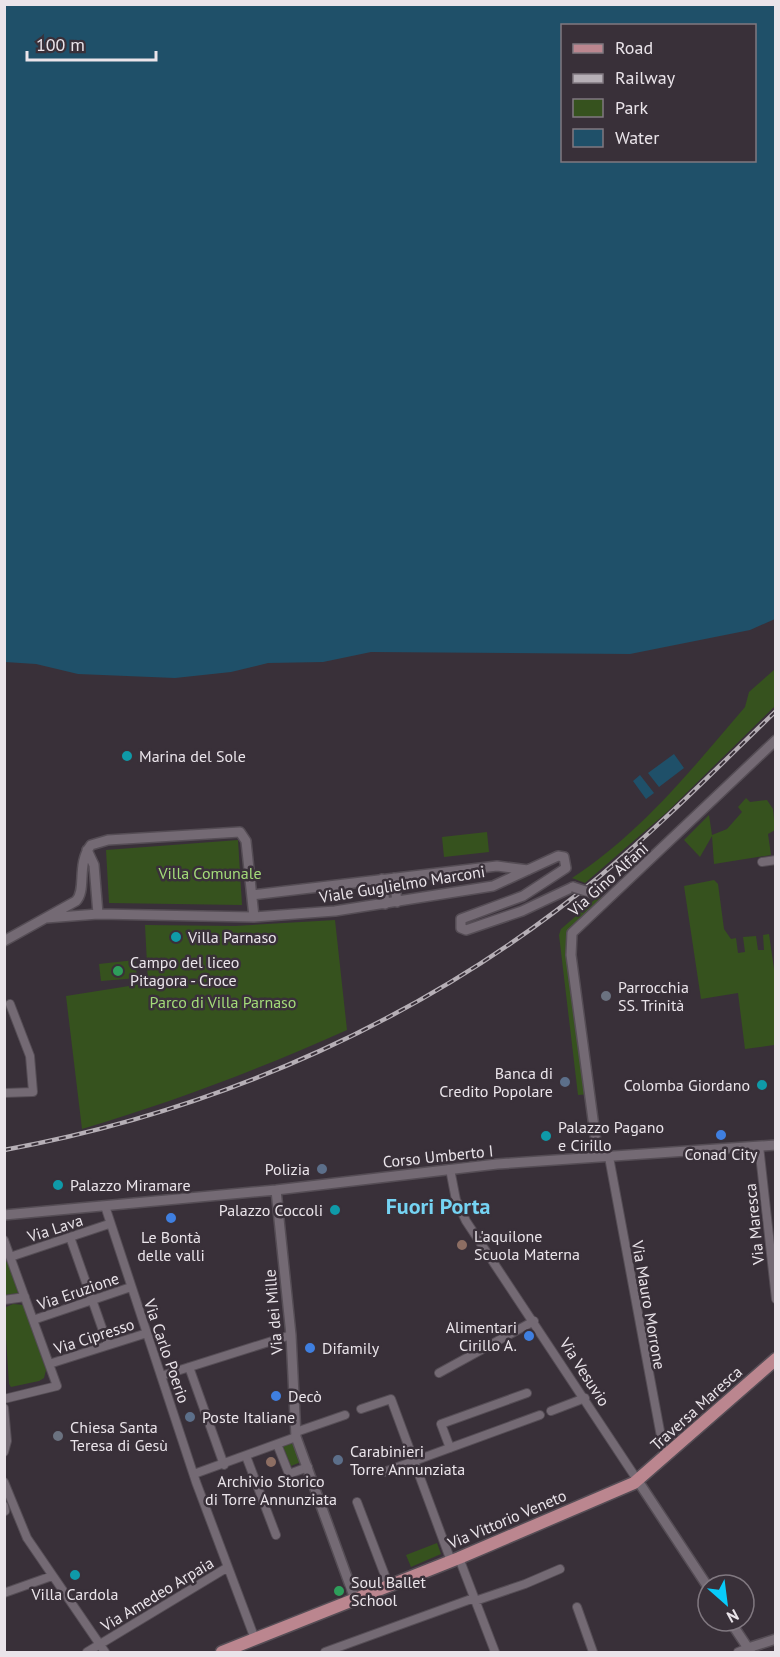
<svg xmlns="http://www.w3.org/2000/svg" width="780" height="1657" font-family="'PT Sans',sans-serif">
<style>
.green{fill:#36521e}
.water{fill:#1f5069;fill-rule:evenodd}
.lines{fill:none;stroke-linecap:round;stroke-linejoin:round}
.minor-casing{stroke:#554d55;stroke-width:10}
.tertiary-casing{stroke:#554d55;stroke-width:12}
.primary-casing{stroke:#554d55;stroke-width:15}
.minor{stroke:#746a74;stroke-width:8}
.tertiary{stroke:#746a74;stroke-width:9}
.primary{stroke:#bb868f;stroke-width:12}
.rail-casing{stroke:#b6afb6;stroke-width:4.5}
.rail{stroke:#393039;stroke-width:2;stroke-dasharray:7;stroke-linecap:butt}
.tertiary-bridge-casing{stroke:#554d55;stroke-width:12;stroke-linecap:butt}
.tertiary-bridge{stroke:#746a74;stroke-width:9}
.culture-dot{fill:#0f9aa8;stroke:#393039;stroke-width:2}
.leisure-dot{fill:#2e9e5b;stroke:#393039;stroke-width:2}
.worship-dot{fill:#6b7280;stroke:#393039;stroke-width:2}
.service-dot{fill:#5c6f8a;stroke:#393039;stroke-width:2}
.shop-dot{fill:#3f7fe0;stroke:#393039;stroke-width:2}
.education-dot{fill:#8d6e63;stroke:#393039;stroke-width:2}
.labels{text-anchor:middle;stroke-width:5;stroke-linejoin:round;paint-order:stroke}
.poi-label{font-size:16px;fill:#eae4ea;stroke:#393039;text-anchor:start}
.park-label{font-size:16px;fill:#a3db79;stroke:#393039}
.street-label{font-size:16px;fill:#eae4ea;stroke:#393039}
.district-label{font-size:22px;font-weight:bold;fill:#75d3f3;stroke:#393039}
</style>
<rect width="100%" height="100%" fill="#393039"/>
<path class="green" d="M775 669V706L666 813 585 883 572 878C641 833 692 769 745 707L749 692Z
M746 798 750 802 767 800 773 809 775 830 768 834 771 855 714 864 712 836 700 857 684 840 709 815 712 835 727 829 742 812 738 807Z
M487 832 489 852 444 857 442 837Z
M238 840 242 905 109 903 106 850Z
M714 880 718 884 724 929 731 939 736 938 738 953 745 952 743 937 756 936 758 950H764L763 935 769 934 776 983 775 1056 774 1045 745 1049 738 993 701 999 684 886Z
M599 896 607 902 572 933 590 1094 578 1095 559 935 561 929Z
M335 920 347 1030C260 1069 173 1102 82 1129L66 996 148 983 145 925 235 926Z
M135 960 137 978 101 981 99 964Z
M5 1261 9 1263 18 1293 5 1295Z
M13 1304 24 1305 46 1370 44 1378 39 1381 11 1387 9 1384 4 1308Z
M293 1443 301 1462 291 1466 283 1446Z
M437 1543 441 1554 411 1567 406 1555Z"/>
<path class="water" d="M4 5H775V619L750 630 630 654 371 652 323 662 268 663 231 672 175 678 78 674 36 664 5 662ZM562 26H754V160H562Z
M674 754 684 768 659 787 648 773Z
M640 775 654 793 646 799 633 781Z"/>
<g class="lines">
<defs>
<path id="minor" d="M762 862 776 860
M4 1093 33 1092 30 1056 10 1004
M759 1146 776 1299
M609 1157 665 1458
M450 1169 456 1200 466 1221 638 1481
M105 1206 196 1482 255 1639
M70 1237 108 1345
M4 1240 57 1386 4 1399
M10 1257 109 1224
M4 1300 25 1297
M33 1320 131 1287
M49 1364 147 1333
M189 1367 224 1465
M439 1373 534 1321
M161 1376 291 1335
M4 1408 7 1441 4 1452
M361 1409 391 1399 451 1561
M551 1411 585 1398
M296 1432 345 1415
M277 1444 289 1474 308 1467
M450 1448 441 1424 527 1393
M246 1456 276 1535
M384 1472 540 1415
M194 1474 296 1437
M4 1482 27 1538 105 1652
M357 1502 389 1586
M4 1506 5 1511
M459 1558 495 1652
M4 1593 52 1576
M475 1601 525 1584 560 1569
M577 1607 593 1652
M87 1652 228 1567
M325 1652 474 1598
M738 1652 748 1648 751 1652"/>
<path id="tertiary" d="M87 850 94 865 98 914
M394 878 397 902
M382 879 385 904
M252 895 497 866 528 870
M46 918 98 914 254 917 335 911 493 886 558 856 564 857 566 868 523 896 461 919V928L466 930 522 911 573 887
M4 941 76 901C87 890 76 864 91 845L108 840 240 832 246 841 254 917
M598 1157 571 955 572 933 776 740
M276 1190 291 1335 296 1437 355 1599
M4 1215 276 1190 497 1164 776 1145
M638 1481 708 1587
M730 1621 748 1648 776 1639"/>
<path id="primary" d="M222 1652 459 1558 634 1483 776 1359"/>
</defs>
<use href="#minor" class="minor-casing"/>
<use href="#tertiary" class="tertiary-casing"/>
<use href="#primary" class="primary-casing"/>
<use href="#minor" class="minor"/>
<use href="#tertiary" class="tertiary"/>
<use href="#primary" class="primary"/>
<defs>
<path id="rail" d="M4 1150C222 1110 430 1017 600 876 662 824 718 767 776 711"/>
</defs>
<use href="#rail" class="rail-casing"/>
<use href="#rail" class="rail"/>
<defs>
<path id="tertiary-bridge" d="M573 887 595 894"/>
</defs>
<use href="#tertiary-bridge" class="tertiary-bridge-casing"/>
<use href="#tertiary-bridge" class="tertiary-bridge"/>
</g>
<g class="culture-dot">
<circle cx="127" cy="756" r="6"/>
<circle cx="176" cy="937" r="6"/>
<circle cx="762" cy="1085" r="6"/>
<circle cx="546" cy="1136" r="6"/>
<circle cx="58" cy="1185" r="6"/>
<circle cx="335" cy="1210" r="6"/>
<circle cx="75" cy="1575" r="6"/>
</g>
<g class="leisure-dot">
<circle cx="118" cy="971" r="6"/>
<circle cx="339" cy="1591" r="6"/>
</g>
<g class="worship-dot">
<circle cx="606" cy="996" r="6"/>
<circle cx="58" cy="1436" r="6"/>
</g>
<g class="service-dot">
<circle cx="565" cy="1082" r="6"/>
<circle cx="322" cy="1169" r="6"/>
<circle cx="190" cy="1417" r="6"/>
<circle cx="338" cy="1460" r="6"/>
</g>
<g class="shop-dot">
<circle cx="721" cy="1135" r="6"/>
<circle cx="171" cy="1218" r="6"/>
<circle cx="529" cy="1336" r="6"/>
<circle cx="310" cy="1348" r="6"/>
<circle cx="276" cy="1396" r="6"/>
</g>
<g class="education-dot">
<circle cx="462" cy="1245" r="6"/>
<circle cx="271" cy="1462" r="6"/>
</g>
<g class="labels">
<g class="poi-label">
<text x="139" y="762">Marina del Sole</text>
<text x="188" y="943">Villa Parnaso</text>
<text x="130" y="968">Campo del liceo<tspan x="130" dy="18">Pitagora - Croce</tspan></text>
<text x="618" y="993">Parrocchia<tspan x="618" dy="18">SS. Trinità</tspan></text>
<text x="553" y="1079" text-anchor="end">Banca di<tspan x="553" dy="18">Credito Popolare</tspan></text>
<text x="750" y="1091" text-anchor="end">Colomba Giordano</text>
<text x="558" y="1133">Palazzo Pagano<tspan x="558" dy="18">e Cirillo</tspan></text>
<text x="721" y="1160" text-anchor="middle">Conad City</text>
<text x="310" y="1175" text-anchor="end">Polizia</text>
<text x="70" y="1191">Palazzo Miramare</text>
<text x="323" y="1216" text-anchor="end">Palazzo Coccoli</text>
<text x="474" y="1242">L'aquilone<tspan x="474" dy="18">Scuola Materna</tspan></text>
<text x="171" y="1243" text-anchor="middle">Le Bontà<tspan x="171" dy="18">delle valli</tspan></text>
<text x="517" y="1333" text-anchor="end">Alimentari<tspan x="517" dy="18">Cirillo A.</tspan></text>
<text x="322" y="1354">Difamily</text>
<text x="288" y="1402">Decò</text>
<text x="202" y="1423">Poste Italiane</text>
<text x="70" y="1433">Chiesa Santa<tspan x="70" dy="18">Teresa di Gesù</tspan></text>
<text x="350" y="1457">Carabinieri<tspan x="350" dy="18">Torre Annunziata</tspan></text>
<text x="271" y="1487" text-anchor="middle">Archivio Storico<tspan x="271" dy="18">di Torre Annunziata</tspan></text>
<text x="351" y="1588">Soul Ballet<tspan x="351" dy="18">School</tspan></text>
<text x="75" y="1600" text-anchor="middle">Villa Cardola</text>
</g>
<g class="park-label">
<text x="210" y="879">Villa Comunale</text>
<text x="223" y="1008">Parco di Villa Parnaso</text>
</g>
<g class="street-label">
<text transform="translate(608 879) rotate(-42)" y="6">Via Gino Alfani</text>
<text transform="translate(402 884) rotate(-9)" y="6">Viale Guglielmo Marconi</text>
<text transform="translate(438 1156) rotate(-6)" y="6">Corso Umberto I</text>
<text transform="translate(754 1224) rotate(-96)" y="6">Via Maresca</text>
<text transform="translate(55 1228) rotate(-18)" y="6">Via Lava</text>
<text transform="translate(78 1291) rotate(-19)" y="6">Via Eruzione</text>
<text transform="translate(649 1305) rotate(80)" y="6">Via Mauro Morrone</text>
<text transform="translate(273 1312) rotate(-95)" y="6">Via dei Mille</text>
<text transform="translate(94 1336) rotate(-18)" y="6">Via Cipresso</text>
<text transform="translate(167 1351) rotate(71)" y="6">Via Carlo Poerio</text>
<text transform="translate(585 1372) rotate(57)" y="6">Via Vesuvio</text>
<text transform="translate(696 1408) rotate(-42)" y="6">Traversa Maresca</text>
<text transform="translate(507 1519) rotate(-23)" y="6">Via Vittorio Veneto</text>
<text transform="translate(157 1594) rotate(-31)" y="6">Via Amedeo Arpaia</text>
</g>
<g class="district-label">
<text x="438" y="1214">Fuori Porta</text>
</g>
</g>
<rect width="780" height="1657" fill="none" stroke="#eae4ea" stroke-width="12"/>
<rect x="561" y="24" width="195" height="138" fill="#393039" stroke="#807880" stroke-width="1.5"/>
<rect x="573" y="44" width="30" height="9" fill="#bb868f" stroke="#807880" stroke-width="1.5"/>
<text x="615" y="54" font-size="18" fill="#eae4ea">Road</text>
<rect x="573" y="74" width="30" height="9" fill="#b6afb6" stroke="#807880" stroke-width="1.5"/>
<text x="615" y="84" font-size="18" fill="#eae4ea">Railway</text>
<rect x="573" y="99" width="30" height="18" fill="#36521e" stroke="#807880" stroke-width="1.5"/>
<text x="615" y="114" font-size="18" fill="#eae4ea">Park</text>
<rect x="573" y="129" width="30" height="18" fill="#1f5069" stroke="#807880" stroke-width="1.5"/>
<text x="615" y="144" font-size="18" fill="#eae4ea">Water</text>
<g transform="translate(726 1603) rotate(152)"><circle r="28" fill="#393039" stroke="#807880" stroke-width="1.5"/>
<path d="M0-4.5L10 22L0 15L-10 22Z" fill="#08cbf9"/>
<text y="-9" font-size="16" font-weight="bold" text-anchor="middle" fill="#eae4ea">N</text>
</g>
<path d="M27 51v9h129v-9" fill="none" stroke="#eae4ea" stroke-width="3"/>
<text x="36" y="51" font-size="18" fill="#eae4ea" stroke="#393039" stroke-width="4.5" paint-order="stroke">100 m</text>
</svg>
